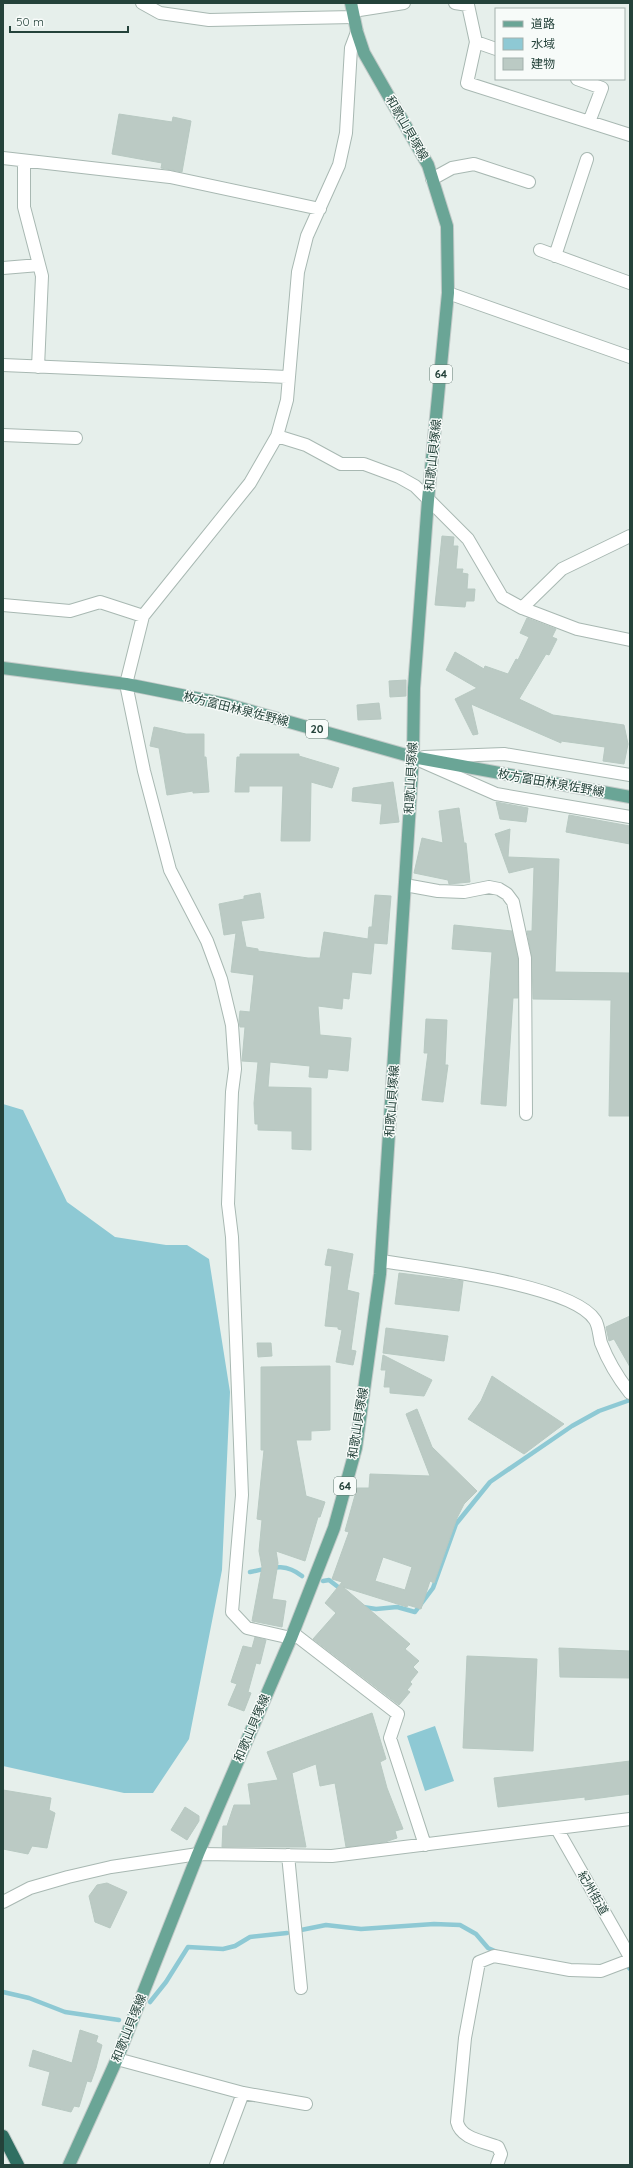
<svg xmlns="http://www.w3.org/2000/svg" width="633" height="2168" font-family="Quicksand,'Noto Sans JP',sans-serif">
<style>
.water{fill:#8ec9d4}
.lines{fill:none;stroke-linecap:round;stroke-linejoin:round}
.stream{stroke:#8ec9d4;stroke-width:4.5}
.building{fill:#bbcac4;stroke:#b8c9c2;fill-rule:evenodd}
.minor-casing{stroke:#a8b8b2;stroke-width:14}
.major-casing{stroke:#c2cac8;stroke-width:14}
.highway-casing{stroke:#c2cac8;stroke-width:14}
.minor{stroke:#fff;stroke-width:12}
.major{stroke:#6aa596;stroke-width:12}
.highway{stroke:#2f6f62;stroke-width:12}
.labels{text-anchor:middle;stroke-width:3;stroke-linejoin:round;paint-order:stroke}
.shield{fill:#f7fbf9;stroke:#637a73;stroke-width:1}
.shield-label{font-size:11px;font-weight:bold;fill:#24423a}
.street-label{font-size:12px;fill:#24423a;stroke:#f7fbf9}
</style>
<rect width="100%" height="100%" fill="#e6efeb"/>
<path class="water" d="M3 1104 23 1110 67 1202 115 1237 166 1245H187L209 1259 230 1392 222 1570 189 1739 153 1793H124L3 1766Z
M435 1726 454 1781 425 1791 407 1736Z"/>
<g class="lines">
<path class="stream" d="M250 1572C271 1568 284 1562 302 1576
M323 1581 329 1580 342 1590
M363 1607 376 1609 397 1607 415 1612 433 1588 456 1524 490 1482 572 1426 599 1411 630 1400
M301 1930 326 1925 361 1929 434 1924 460 1925 476 1934 488 1948 497 1952
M629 1968 630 1969
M3 1992 29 1998 65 2012 119 2020
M150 2002 166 1982 188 1947 223 1949 235 1946 250 1937 287 1933"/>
</g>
<path class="building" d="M119 114 172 122 173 117 191 121 182 172 161 168 162 163 112 154Z
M442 536 454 537 453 546H458L456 569H463L462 573 468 574 467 589H475L474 601H466L465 607 435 605Z
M527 618 556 629 552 637 557 639 549 655 546 654 519 699 553 715 624 725 628 744 624 764 603 761 605 747 561 741V743L471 704 478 734 473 735 455 699 477 688 446 670 455 652 484 669 485 666 508 674 516 659 518 660 529 637 520 633Z
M406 680V696L390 697 389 681Z
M379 703 381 719 358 720 357 705Z
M154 727 186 734H204V757H206L209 792 193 793V791L167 795 159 748 150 746Z
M240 754H299V756L339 768 332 788 311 782 310 841H281L283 786H249V792H235L237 757H240Z
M393 782 399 822 380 824 382 804 352 801 353 788Z
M496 802 528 808 526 822 500 819Z
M459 808 464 843H466L470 882 449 884 448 880 414 873 422 838 443 843 439 811Z
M569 815 630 826V844L566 832Z
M510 829 508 857 559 859 555 972 630 973V1116H609L611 1000 533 999 532 958 527 931H532L534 867 509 873 495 834Z
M260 893 264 918 241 921 246 947 258 949V951L308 958H320L324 932 368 939 369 927H372L375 895 391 896 387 944 374 943 371 974 352 972 349 999 343 998 342 1009 318 1006 320 1035 351 1038 348 1071 328 1069 327 1078 309 1077 310 1066 270 1062 268 1087 311 1088V1150L292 1149V1131L258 1130V1124H255L254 1103 258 1062 242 1061 245 1027H240L239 1021 240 1011 250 1012 254 975 231 972 236 933 224 935 219 904 244 899V896Z
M454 925 512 931 518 959V998H513L506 1106 481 1104 492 952 452 949Z
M426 1019 447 1020 445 1065H448L443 1102 422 1100 428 1053H424Z
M328 1249 353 1254 347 1290 359 1293 351 1350 356 1351 353 1365 336 1362 342 1330 338 1329V1327L325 1326 332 1266 325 1265Z
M399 1273 463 1281 459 1311 395 1304Z
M630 1316V1367L614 1339 609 1341 606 1327Z
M386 1328 448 1336 444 1361 383 1353Z
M257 1343H271L272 1356 258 1357Z
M383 1355 432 1380 424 1396 390 1393V1387H384L386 1370H381Z
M330 1366V1430L311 1431V1440H296L306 1496 325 1502 320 1517H318L305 1561 276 1551 278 1563 272 1599 286 1601 282 1627 252 1621 262 1567 259 1551 262 1520 257 1519 264 1450H261V1367Z
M492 1376 564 1424 524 1454 468 1419 481 1401Z
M417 1409 432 1447 477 1491 464 1504 457 1518 434 1583 430 1581 421 1609 408 1605 407 1607 343 1587 410 1644 405 1649 419 1661 413 1667 418 1672 410 1682 412 1684 407 1690 410 1692 399 1705 313 1639 336 1613 325 1603 342 1582 332 1579 349 1532 345 1531 357 1488H369L370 1474 430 1476 406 1414ZM383 1557 412 1567 405 1590 375 1581Z
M255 1637 266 1640 260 1664 256 1663 248 1692 251 1693 244 1711 228 1705 237 1684 231 1682 243 1646 252 1648Z
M559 1648 630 1651V1678L560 1677Z
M467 1656 537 1659 533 1751 463 1748Z
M372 1713 386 1759 380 1762 387 1788 403 1829 395 1831 397 1838 385 1842 346 1847 335 1783 320 1786 316 1764 292 1773 306 1847H222L223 1826H227L234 1805H251L248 1784 278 1780 267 1752Z
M630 1761V1794L585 1800V1797L498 1807 494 1778Z
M3 1790 51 1798 49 1810 55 1813 47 1848 32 1846 28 1854 3 1849Z
M185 1807 199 1816V1821L187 1840 171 1830Z
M107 1883 127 1892 110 1928 95 1922 89 1896 97 1885Z
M80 2030 98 2036 96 2042 102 2045 96 2068 91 2082 87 2081 79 2107 74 2106 71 2112 42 2105 50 2072 29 2066 33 2050 72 2063Z"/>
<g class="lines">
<defs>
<path id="minor" d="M142 3 160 13 209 20 354 17
M455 3 468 5 476 42 467 83 630 135
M353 11 404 3
M476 42 496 49
M577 79 602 88 589 122
M3 158 170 177 320 209
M24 161V207L42 276 38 367
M432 179 452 168 474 164 529 182
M540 250 630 283
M555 256 587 159
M3 268 39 265
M448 293 630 357
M3 365 287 377
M3 435 76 438
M277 436 306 445 341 464H364L399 477 415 486 468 539 502 597 522 608 562 569 630 536
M3 605 70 611 100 602 143 616
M522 608 577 629 630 640
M424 757 504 754 630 775
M421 761 496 794 630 817
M405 885 438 891 464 892 489 887 499 889 507 894 513 902 525 958 526 1114
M381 1261C424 1268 572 1284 595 1320 599 1326 599 1336 601 1343 608 1361 619 1379 630 1393
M293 1633 398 1714 390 1738 425 1845
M291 1638 247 1628 232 1612 242 1495 232 1237 228 1204 232 1092 235 1069 232 1025 221 979 207 941 170 870 144 771 126 684 143 616 250 483 277 436 287 400 298 272 307 236 339 165 346 133 351 48 357 32
M557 1829 630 1957
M288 1855 301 1988
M3 1902 30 1888 68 1877 111 1867 198 1854 332 1856 630 1819
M117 2059 243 2093 306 2104
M216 2165 243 2093
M497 2165 501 2154 498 2147C483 2141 461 2139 457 2122L465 2038 479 1962 494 1956 570 1970 601 1971 630 1960"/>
<path id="major" d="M3 668 126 684 226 704 413 757 630 797
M69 2165 117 2059 198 1854 291 1638 334 1528 356 1448 380 1274 413 757 414 688 428 500 448 293 447 226 428 165 364 53 357 32 351 3"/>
<path id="highway" d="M3 2136 18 2165"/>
</defs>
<use href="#minor" class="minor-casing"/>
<use href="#major" class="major-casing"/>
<use href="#highway" class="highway-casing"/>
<use href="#minor" class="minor"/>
<use href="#major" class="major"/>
<use href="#highway" class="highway"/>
</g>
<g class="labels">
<g class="shield">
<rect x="430" y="365" width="22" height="18" rx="3"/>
<rect x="306" y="720" width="22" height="18" rx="3"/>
<rect x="334" y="1477" width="22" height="18" rx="3"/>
</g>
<g class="shield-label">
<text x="441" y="378">64</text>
<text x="317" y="733">20</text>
<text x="345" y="1490">64</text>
</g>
<g class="street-label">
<text transform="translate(407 128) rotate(60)" y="4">和歌山貝塚線</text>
<text transform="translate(433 455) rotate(-84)" y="4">和歌山貝塚線</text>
<text transform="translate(236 709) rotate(14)" y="4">枚方富田林泉佐野線</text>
<text transform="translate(411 778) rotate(-87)" y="4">和歌山貝塚線</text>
<text transform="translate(551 783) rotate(10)" y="4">枚方富田林泉佐野線</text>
<text transform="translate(392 1101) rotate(-86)" y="4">和歌山貝塚線</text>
<text transform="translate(358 1423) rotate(-81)" y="4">和歌山貝塚線</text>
<text transform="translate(252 1728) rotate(-67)" y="4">和歌山貝塚線</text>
<text transform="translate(593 1893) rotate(60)" y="4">紀州街道</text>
<text transform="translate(129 2028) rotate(-68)" y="4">和歌山貝塚線</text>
</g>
</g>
<rect width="633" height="2168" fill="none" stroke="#24423a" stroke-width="8"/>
<rect x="495" y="8" width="130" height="72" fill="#f7fbf9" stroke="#a3b1ad"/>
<rect x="503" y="21" width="20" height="6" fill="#6aa596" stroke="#a3b1ad"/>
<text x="531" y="28" font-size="12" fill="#24423a">道路</text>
<rect x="503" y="38" width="20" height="12" fill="#8ec9d4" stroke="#a3b1ad"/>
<text x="531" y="48" font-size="12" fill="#24423a">水域</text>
<rect x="503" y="58" width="20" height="12" fill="#bbcac4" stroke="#a3b1ad"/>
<text x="531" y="68" font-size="12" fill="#24423a">建物</text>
<path d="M10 26v6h118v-6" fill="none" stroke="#24423a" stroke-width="2"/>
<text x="16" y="26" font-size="12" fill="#24423a" stroke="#f7fbf9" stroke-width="3" paint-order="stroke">50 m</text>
</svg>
